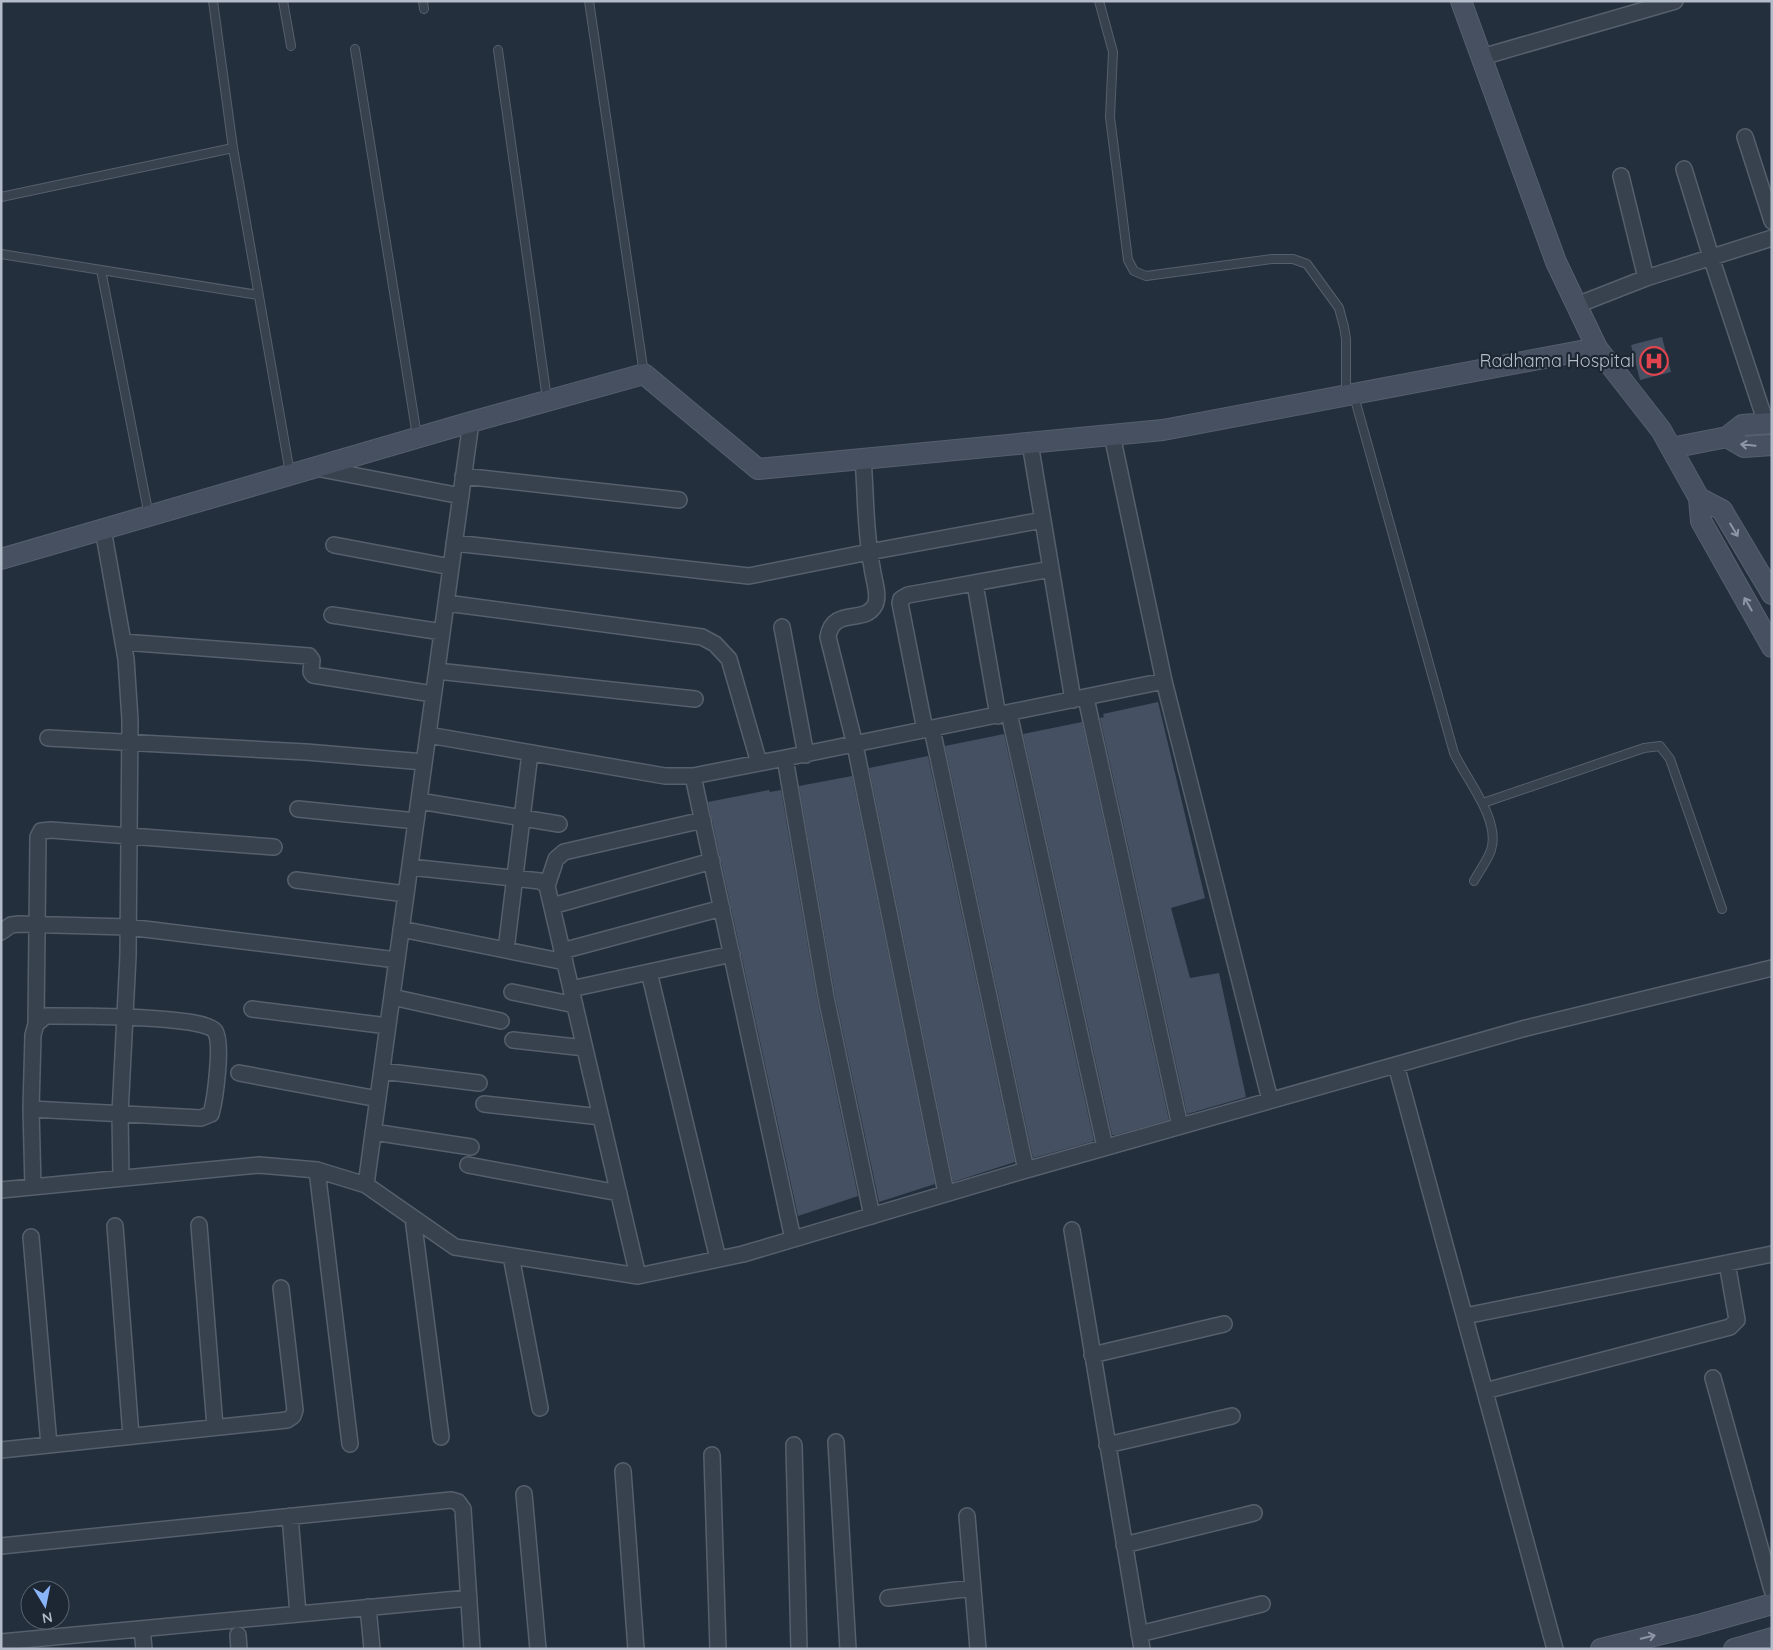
<svg xmlns="http://www.w3.org/2000/svg" width="1773" height="1650" font-family="Quicksand,sans-serif">
<style>
.building{fill:#455162}
.lines{fill:none;stroke-linecap:round;stroke-linejoin:round}
.lane-casing{stroke:#565f6c;stroke-width:10}
.street-casing{stroke:#565f6c;stroke-width:18}
.secondary-casing{stroke:#565f6c;stroke-width:22}
.lane{stroke:#38414e;stroke-width:8}
.street{stroke:#38414e;stroke-width:15}
.secondary{stroke:#465061;stroke-width:20}
.oneway{stroke:#8e96a5}
.labels{text-anchor:middle;stroke-width:4.5;stroke-linejoin:round;paint-order:stroke}
.poi-label{font-size:18px;fill:#b4bcc9;stroke:#1d2633;text-anchor:end}
</style>
<rect width="100%" height="100%" fill="#242f3e"/>
<path class="building" d="M1662 337 1671 372 1640 380 1631 345Z
M1158 702 1205 898 1171 908 1190 978 1219 973 1246 1097 1187 1114 1100 718 1104 717 1103 714Z
M1082 722 1169 1120 1115 1135H1112L1023 734Z
M1004 734 1094 1141 1033 1158 945 746Z
M928 756 1015 1162 953 1182 869 768Z
M852 776 935 1184 879 1202 835 995 799 786Z
M769 790 770 792 781 790 817 999 858 1196 798 1216 708 802Z"/>
<g class="lines">
<defs>
<path id="lane" d="M213 1 233 148 290 473
M283 1 291 46
M423 1 424 9
M589 1 644 374
M1099 1 1113 52 1110 117 1128 260 1134 271 1146 276 1272 259H1293L1307 264 1339 308 1344 327 1346 339V394
M355 49 417 436
M498 50 547 399
M1 197 233 148
M1 254 258 295
M101 270 149 516
M1354 396 1454 753C1466 779 1501 820 1491 850 1488 860 1479 871 1474 881
M1483 803 1644 748 1660 746 1670 759 1722 909"/>
<path id="street" d="M1482 57 1675 1
M1745 137 1772 221
M1684 169 1711 257 1766 423
M1621 176 1646 278
M1577 305 1646 278 1772 238
M1112 435 1164 681 1270 1100
M1030 443 1073 700
M863 459C866 495 865 532 872 567 873 578 880 595 875 605 865 625 833 606 828 637L855 745 946 1193
M316 468 461 496
M463 476 679 500
M103 529 126 659 130 720 128 956 120 1114 121 1178
M454 543 749 576 869 552 1043 520
M334 545 451 567
M975 584 998 716
M446 603 702 637 715 644 729 659 759 763
M332 615 442 632
M782 627 806 755
M123 642 309 656 312 660 311 672 313 675 433 694
M437 671 695 699
M1086 698 1180 1126
M1009 713 1105 1147
M932 729 1026 1170
M925 730 900 603 901 599 908 595 1051 569
M428 735 665 776H693L785 758
M48 738 306 752 424 762
M693 776 793 1239
M419 801 559 824
M298 809 416 821
M410 867 540 881 547 886
M296 880 406 894
M552 906 712 861
M401 929 565 962
M1 932 11 925 19 924 128 927 397 960
M506 950 530 753
M562 951 722 908
M649 972 718 1259
M571 989 732 954
M512 992 575 1005
M392 997 501 1021
M252 1009 388 1026
M36 1024 38 837 41 831 51 830 274 847
M513 1040 585 1048
M1396 1065 1555 1649
M382 1071 479 1083
M239 1073 378 1099
M484 1104 601 1117
M31 1109 201 1118 211 1114C215 1100 223 1043 215 1031 204 1015 70 1016 46 1016L36 1024 33 1035 31 1109 33 1187
M373 1132 471 1147
M468 1165 619 1193
M317 1170 350 1444
M366 1185 471 422
M1 1190 259 1165 317 1170 366 1185 455 1247 638 1276 743 1254 1026 1170 1526 1028 1772 968
M872 1216 826 997 785 758 1164 681
M413 1218 441 1437
M199 1225 215 1427
M115 1226 131 1436
M1072 1230 1142 1649
M31 1237 49 1445
M511 1256 540 1408
M638 1276 547 886 556 859 564 852 703 820
M1465 1316 1772 1254
M1092 1355 1224 1324
M1713 1378 1772 1590
M1485 1391 1730 1327 1737 1320 1727 1263
M836 1442 848 1649
M794 1445 799 1649
M1107 1445 1232 1416
M1 1450 287 1420 293 1416 295 1410 281 1288
M712 1455 718 1649
M623 1471 636 1649
M524 1494 538 1649
M290 1516 298 1614
M967 1516 978 1649
M1124 1545 1254 1513
M1 1546 451 1500 458 1502 463 1509 472 1649
M888 1598 973 1588
M368 1607 372 1649
M142 1629 144 1649
M1139 1634 1262 1604
M238 1635 239 1649
M1 1642 469 1598"/>
<path id="secondary" d="M1461 1 1556 262 1597 348
M1727 437 1744 447 1772 445
M1671 448 1727 437 1742 425 1772 423
M1699 498 1722 510 1772 594
M1 559 471 422 644 374 758 469 1163 430 1597 348 1661 430 1699 498 1701 521 1772 647
M1601 1649 1698 1625 1772 1604
M1734 1649 1772 1638"/>
</defs>
<use href="#lane" class="lane-casing"/>
<use href="#street" class="street-casing"/>
<use href="#secondary" class="secondary-casing"/>
<use href="#lane" class="lane"/>
<use href="#street" class="street"/>
<use href="#secondary" class="secondary"/>
</g>
<defs><path id="oneway-shaft" d="M-6 0H5M1.5-3L5.5 0L1.5 3" fill="none" stroke-width="1.6" stroke-linecap="round" stroke-linejoin="round" transform="scale(1.25)"/></defs>
<g class="oneway">
<use href="#oneway-shaft" transform="translate(1748 445) rotate(-174)"/>
<use href="#oneway-shaft" transform="translate(1734 530) rotate(59)"/>
<use href="#oneway-shaft" transform="translate(1748 604) rotate(-120)"/>
<use href="#oneway-shaft" transform="translate(1648 1637) rotate(-14)"/>
</g>
<defs>
<symbol id="hospital-ring" viewBox="-11 -11 22 22"><circle r="9.5" fill="#1d2633" stroke="#e0444e" stroke-width="1.5"/><path d="M-5-5h3v3.5h4V-5h3V5h-3V1.5h-4V5h-3Z" fill="#e0444e"/></symbol>
</defs>
<g fill-rule="evenodd">
<use href="#hospital-ring" x="1638" y="345" width="32" height="32"/>
</g>
<g class="labels">
<g class="poi-label">
<text x="1635" y="367">Radhama Hospital</text>
</g>
</g>
<rect width="1773" height="1650" fill="none" stroke="#b4bcc9" stroke-width="5"/>
<g transform="translate(45 1605) rotate(170)"><circle r="24" fill="#1d2633" stroke="#59626f"/>
<path d="M0-4L9 19L0 12L-9 19Z" fill="#8ab4f8"/>
<text y="-8" font-size="14" font-weight="bold" text-anchor="middle" fill="#b4bcc9">N</text>
</g>
</svg>
